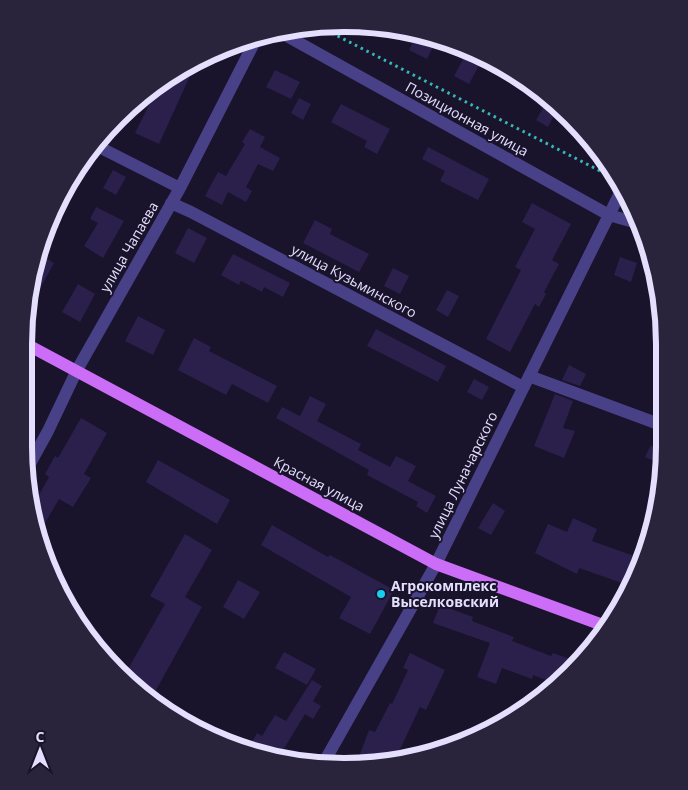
<svg xmlns="http://www.w3.org/2000/svg" width="688" height="790" font-family="'Open Sans',sans-serif">
<style>
.building{fill:#2b204b}
.lines{fill:none;stroke-linecap:round;stroke-linejoin:round}
.path{stroke:#39b7b7;stroke-width:3;stroke-dasharray:2.5 4;stroke-linecap:butt}
.minor{stroke:#484187;stroke-width:12}
.major{stroke:#cb6df6;stroke-width:12}
.poi-dot{fill:#17cef1;stroke:#19132b;stroke-width:2}
.labels{text-anchor:middle;stroke-width:4;stroke-linejoin:round;paint-order:stroke}
.street-label{font-size:14px;fill:#e4dffd;stroke:#19132b}
.poi-label{font-size:14px;font-weight:bold;fill:#e4dffd;stroke:#19132b;text-anchor:start}
.rim{fill:none;stroke:#e4dffd;stroke-width:6}
</style>
<rect width="100%" height="100%" fill="#19132b"/>
<path class="building" d="M415 38 435 43 427 59 409 50Z
M467 52 484 56 469 84 454 76Z
M195 65 159 144 135 133 150 103 141 99 149 90Z
M275 70 300 82 291 99 266 87Z
M299 98 311 104 303 120 291 113Z
M546 103 556 111 548 127 536 120Z
M341 104 390 129 377 154 364 147 367 141 331 122Z
M250 129 265 137 260 147 280 158 273 171 258 164 246 187 252 191 246 202 228 192 222 205 205 196 218 172 226 176 245 144 242 142Z
M428 147 489 179 478 200 440 181 445 171 422 159Z
M113 170 126 177 116 195 103 188Z
M532 203 571 224 552 260 559 264 544 292 546 294 539 307 535 304 510 352 486 339 521 270 515 267 535 229 522 222Z
M96 207 124 221 103 258 84 246 98 223 90 219Z
M315 220 332 229 330 234 369 254 359 272 303 243Z
M188 228 207 238 194 263 175 253Z
M233 254 290 283 283 297 264 287 262 292 241 281 239 285 221 275Z
M42 256 54 263 36 296 30 293Z
M620 257 637 263 631 282 614 275Z
M393 268 409 276 400 294 384 286Z
M78 284 95 294 80 322 62 312Z
M447 290 459 296 448 317 436 310Z
M138 316 165 330 153 355 125 341Z
M376 329 446 366 438 382 367 346Z
M194 338 211 347 209 351 277 386 268 403 232 384 226 395 178 370Z
M569 365 586 374 580 386 562 380Z
M474 379 489 387 482 400 467 392Z
M555 394 573 401 563 428 575 431 564 458 534 446Z
M310 396 326 404 317 421 361 444 358 450 390 467 396 456 416 466 408 481 436 496 427 513 416 506 418 502 367 475 369 470 276 418 282 407 300 416Z
M81 418 107 433 84 474 91 478 73 507 59 499 45 523 33 517 32 507 49 477 45 474 55 456 58 458Z
M651 445 663 451 661 464 645 457Z
M158 460 230 500 217 524 146 482Z
M493 503 505 511 491 535 478 528Z
M573 518 597 529 592 541 637 557 632 569 628 568 622 583 579 568 577 574 535 553 548 524 567 532Z
M272 525 328 557 330 555 394 590 370 634 339 618 351 597 261 545Z
M185 534 212 550 185 597 202 607 150 701 124 676 165 604 150 596Z
M238 580 260 592 244 619 223 607Z
M440 605 473 617 472 621 514 637 512 641 551 656 553 653 570 659 562 678 557 684 533 675 532 679 502 668 496 684 477 677 490 643 433 623Z
M284 652 316 669 307 685 275 668Z
M410 653 445 670 426 710 420 707 395 760 384 756 381 762 356 765 369 730 375 732 390 703 392 704 408 670 403 668Z
M312 680 322 686 313 701 321 706 313 719 305 714 279 757 248 749 257 733 262 736 275 715 286 721Z"/>
<g class="lines">
<path class="path" d="M326 30 610 176"/>
<path class="minor" d="M285 35 609 215 637 223
M99 147 180 188
M171 203 191 212 523 387
M529 376 664 426
M27 469 48 431 77 370 180 188 256 39
M323 764 436 564 620 193"/>
<path class="major" d="M26 344 436 564 608 627"/>
</g>
<circle class="poi-dot" cx="381" cy="594" r="5"/>
<g class="labels">
<g class="street-label">
<text transform="translate(467 119) rotate(29)" y="5">Позиционная улица</text>
<text transform="translate(129 247) rotate(-60)" y="5">улица Чапаева</text>
<text transform="translate(354 281) rotate(28)" y="5">улица Кузьминского</text>
<text transform="translate(463 475) rotate(-64)" y="5">улица Луначарского</text>
<text transform="translate(319 484) rotate(28)" y="5">Красная улица</text>
</g>
<g class="poi-label">
<text x="391" y="591">Агрокомплекс<tspan x="391" dy="16">Выселковский</tspan></text>
</g>
</g>
<path d="M0 0H688V790H0ZM344 32H344A312 312 0 0 1 656 344V446A312 312 0 0 1 344 758H344A312 312 0 0 1 32 446V344A312 312 0 0 1 344 32Z" fill="#29233c" fill-rule="evenodd"/>
<path class="rim" d="M344 32H344A312 312 0 0 1 656 344V446A312 312 0 0 1 344 758H344A312 312 0 0 1 32 446V344A312 312 0 0 1 344 32Z"/>
<g transform="translate(40 750)" stroke="#19132b" stroke-width="4" paint-order="stroke">
<path d="M0-4L9 19L0 12L-9 19Z" fill="#e4dffd"/>
<text y="-8" font-size="14" font-weight="bold" text-anchor="middle" fill="#e4dffd">С</text>
</g>
</svg>
